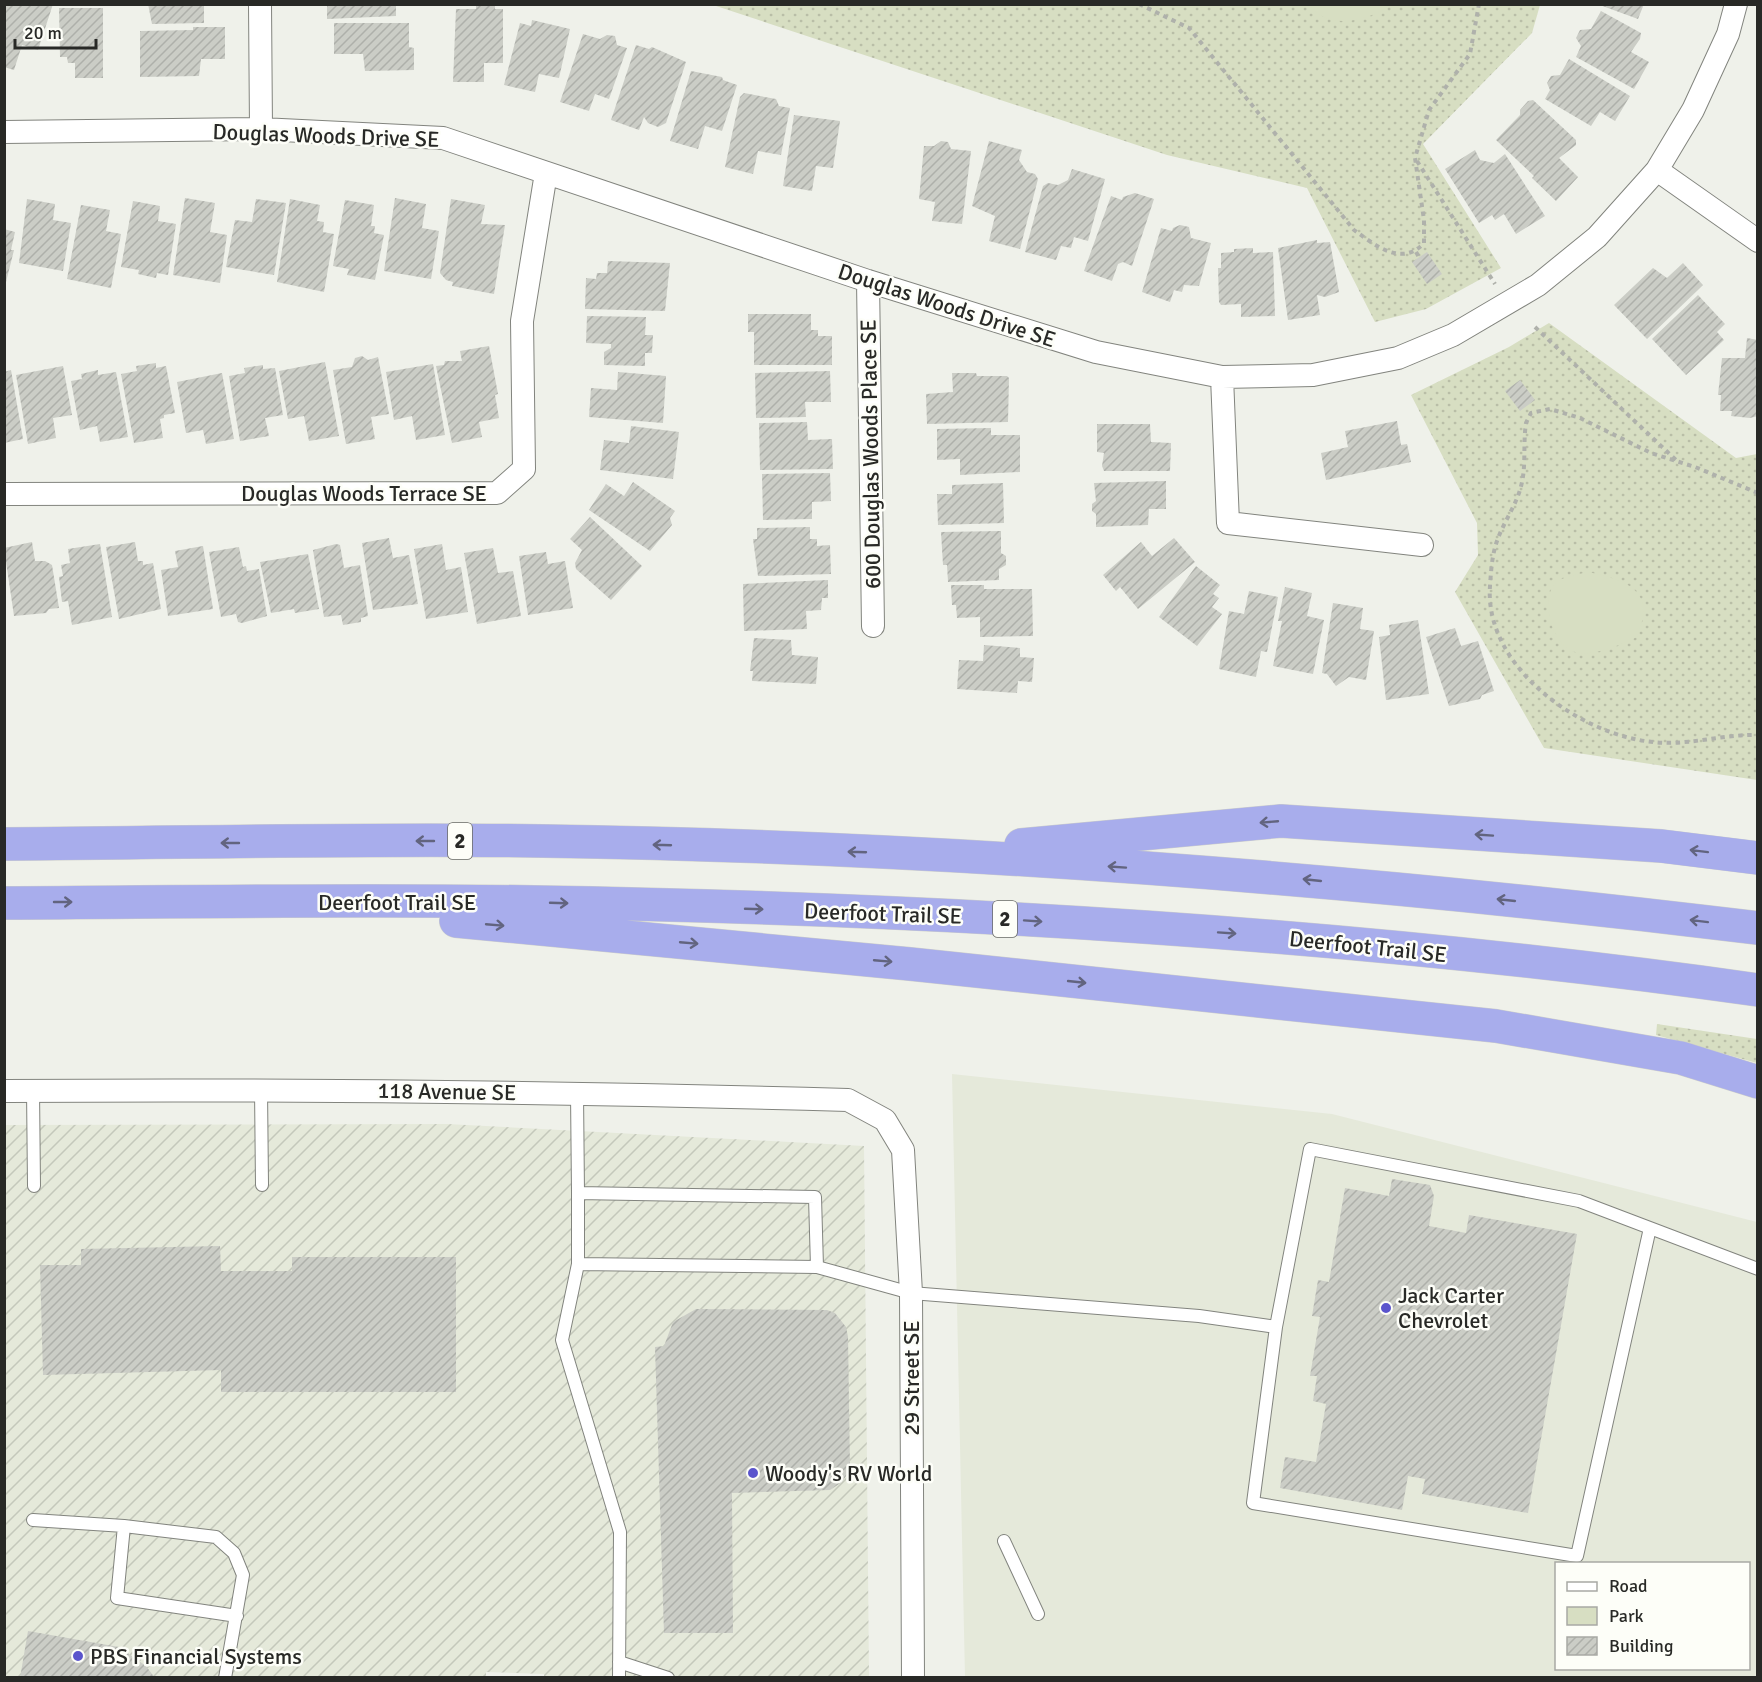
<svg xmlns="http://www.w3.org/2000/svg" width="1762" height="1682" font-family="Signika,sans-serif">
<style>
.built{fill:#e5e9da;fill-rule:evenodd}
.industrial{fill:url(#industrial-furrows)}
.grass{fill:url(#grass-dots)}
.park{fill:#d7dec2}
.building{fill:url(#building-hatch)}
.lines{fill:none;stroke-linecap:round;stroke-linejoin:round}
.lane-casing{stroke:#82847e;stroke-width:14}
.street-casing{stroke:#82847e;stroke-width:24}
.highway-casing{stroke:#cbcccb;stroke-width:34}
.path{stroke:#afb1ab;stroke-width:4;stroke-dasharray:4.5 4.5;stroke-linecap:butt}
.lane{stroke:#fff;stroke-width:12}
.street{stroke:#fff;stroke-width:22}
.highway{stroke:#a8adec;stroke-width:33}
.oneway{stroke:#62647f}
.poi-dot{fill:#5a54cc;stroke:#fdfef8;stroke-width:2}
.labels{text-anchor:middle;stroke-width:5;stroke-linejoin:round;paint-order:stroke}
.shield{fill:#fdfef8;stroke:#686965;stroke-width:1.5}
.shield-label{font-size:21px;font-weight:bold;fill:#282926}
.street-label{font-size:22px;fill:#282926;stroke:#fdfef8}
.poi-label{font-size:22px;fill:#282926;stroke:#fdfef8;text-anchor:start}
</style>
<defs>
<pattern id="industrial-furrows" width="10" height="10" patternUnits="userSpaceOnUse" patternTransform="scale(1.5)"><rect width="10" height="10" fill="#e5e9da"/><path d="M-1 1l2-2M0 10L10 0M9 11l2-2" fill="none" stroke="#c4c8bb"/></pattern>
<pattern id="grass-dots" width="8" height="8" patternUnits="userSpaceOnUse" patternTransform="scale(1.5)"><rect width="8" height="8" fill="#d7dec2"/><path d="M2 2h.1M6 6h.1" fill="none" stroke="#b9bea7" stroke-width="1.8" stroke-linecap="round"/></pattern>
<pattern id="building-hatch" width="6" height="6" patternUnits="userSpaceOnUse" patternTransform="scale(1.5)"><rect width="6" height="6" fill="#cbcdc6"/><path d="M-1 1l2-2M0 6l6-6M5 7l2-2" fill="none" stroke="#aeb0aa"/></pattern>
</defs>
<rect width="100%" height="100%" fill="#eff1ea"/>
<path class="built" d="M952 1074 1332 1114 1757 1222V1677H965ZM1556 1564H1748V1668H1556Z"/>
<path class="industrial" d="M447 1124 864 1146 869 1677 544 1678V1674L486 1672V1678L5 1677 4 1125Z"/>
<path class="grass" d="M713 5H1540L1532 33 1423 144 1501 268 1426 309 1375 322 1307 188 1167 155Z
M1549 323 1736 458 1757 454V780L1544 748 1455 592 1478 555 1477 523 1411 395 1509 347Z
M1657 1024 1757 1039V1063L1656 1035Z"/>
<path class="park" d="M1310 5H1390C1370 21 1326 31 1310 5Z
M1588 572C1629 581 1656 590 1637 637 1620 645 1594 657 1575 652 1553 646 1540 602 1554 585 1561 576 1577 575 1588 572Z"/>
<path class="building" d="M5 4H53L38 50 22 45 14 70 4 67Z
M148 4H204V23L152 24Z
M327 4H396V16L327 19Z
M476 4 495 5V9H503V63H484V82H453L456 9H476Z
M1597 4H1644L1638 19Z
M59 8H103V78H75V63H68L67 57H60Z
M1601 11 1641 33 1640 39 1631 52 1649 62 1634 89 1576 57 1581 46 1576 38 1580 30 1591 29Z
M532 20 570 29 559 78 539 74 535 92 504 85 520 23 531 26Z
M334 23H409V47L414 48V70L365 71 363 54H334Z
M193 27H225V59H201L199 76 140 77V31L193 30Z
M583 34 600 39 607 35 615 36 617 45 627 48 609 99 595 94 589 111 560 102Z
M636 45 649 49 652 47 686 62 666 123 658 127 648 123 644 117 639 130 611 120Z
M1569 59 1630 96 1615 121 1600 112 1591 126 1545 99 1550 90 1547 83 1551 76 1560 75Z
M691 71 722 77 723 80 737 85 722 131 705 126 698 149 670 141Z
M744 93 776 99 779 106 790 108 781 155 758 151 753 174 725 167 740 97Z
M1533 100 1576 140V145L1559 158 1578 177 1556 201 1532 178 1534 176 1496 140 1520 115V110L1528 101Z
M794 115 840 121 833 168 816 166 812 191 783 186Z
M941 141 948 142 951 149 971 151 962 224 932 221 935 202 919 199 924 146H934Z
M989 141 1022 150 1019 160 1027 172 1035 174 1038 179 1020 249 989 241 995 216 972 206Z
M1475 150 1480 160 1494 163 1505 154 1545 216 1516 234 1504 214 1495 220 1492 215 1479 223 1445 169Z
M1072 169 1105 179 1088 241 1074 237 1071 248 1061 246 1056 260 1025 252 1043 186 1048 183 1058 185 1068 180Z
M1135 193 1154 199 1132 266 1123 262 1118 264 1112 281 1084 271 1111 196 1122 200 1123 197Z
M185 198 215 203 210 232 227 235 220 283 173 275Z
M395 198 426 204 422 228 439 231 431 279 384 271Z
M27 199 55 204 53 220 71 223 63 271 19 263Z
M256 199 286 203 274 275 226 267 235 220 252 222Z
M290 199 320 205 317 221 324 222 323 232 334 234 324 292 277 282Z
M451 199 485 205 481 224 505 225 494 294 452 286 453 282 446 280 440 273Z
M345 200 374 205 371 226H375L374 233 384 235 375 280 347 275 349 269 333 266Z
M133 201 160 206 158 221 176 224 168 275 157 273 156 278 138 274 139 270 121 267Z
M81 205 110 210 106 231 121 234 111 288 67 279Z
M1180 225 1189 227 1191 238 1211 243 1199 286 1184 285 1182 292 1174 290 1170 302 1142 292 1161 228 1172 231 1173 228Z
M4 229 15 232 11 250H14L6 282Z
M1317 240V243L1330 242 1339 292 1325 297 1317 295 1320 315 1288 320 1278 248Z
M1253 248V253L1273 252 1275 316 1241 317V304L1221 305 1219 302 1218 268H1221V253L1234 252V249Z
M1427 252 1442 274 1427 284 1412 262Z
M608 261 670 263 665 311 585 309 586 278 596 279 597 273H607Z
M1683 263 1703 285 1647 339 1614 305 1653 268 1667 278Z
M1698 295 1725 324 1717 332 1724 340 1686 375 1652 339Z
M748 314H811V330H818V336H832V365H754V332H748Z
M587 316 646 317 645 335H653L652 353H645V366L604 365V352L611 348V344L586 343Z
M1747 338 1758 340V416L1750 418 1731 416 1732 411H1720L1721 395H1718L1722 358H1745Z
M489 346 498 394 495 395 499 418 479 422 482 437 452 443 436 366 444 365 445 361H462L460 351Z
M362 356 368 360 378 357 389 414 371 417 375 439 346 444 333 370 352 367 355 358Z
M325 362 339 436 309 441 304 416 288 419 279 371Z
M156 363V368L166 366 175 413 164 415V418L160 419 163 438 134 443 121 374 137 371 136 366Z
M433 364 445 435 416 440 412 416 394 420 386 372Z
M263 365V369L275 368 283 415 265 418 269 436 240 441 229 376 245 373 244 368Z
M63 366 72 415 53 418 56 438 28 444 16 375Z
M11 370 23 439 4 443V372Z
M98 370V375L116 372 128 437 100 442 97 426 80 430 71 381 82 379 81 374Z
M830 371 831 402H805L806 417 756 418 755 373Z
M618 372 666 376 663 423 589 417 591 388 617 390Z
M222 373 234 439 206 444 203 430 186 433 177 382Z
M952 373H976L977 376H1007L1009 378 1008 422 927 424 926 394 953 392Z
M1520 380 1535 400 1520 411 1505 391Z
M1397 421 1401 445 1407 444 1411 462 1326 480 1321 453 1348 447 1345 431Z
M807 422 808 440 832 439 833 469 760 470 759 423Z
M1097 424H1150L1151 442 1171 443 1170 471H1104L1102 466 1104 453 1097 452Z
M631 426 679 432 673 479 600 470 604 440 629 443Z
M991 428V435H1020V472L960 475V459L937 460V429Z
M830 473 831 501 812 502V519L763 520 762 474Z
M1166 481V509H1149L1148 525 1096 527V514L1092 511V504L1096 501 1094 483Z
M633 482 675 511 670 518 672 525 650 551 589 510 606 484 624 496Z
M1003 483 1004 523 938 525 937 494H952V485Z
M590 517 642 566 611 600 576 569 575 563 582 550 570 539Z
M810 527V539H817V546L830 545 831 574 758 576 753 539H757V528Z
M1001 531V553L1006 556V565L999 569V580L948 582 947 565H943L941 532Z
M389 538 393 558 409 555 418 604 373 610 362 543Z
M1174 538 1195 562 1138 609 1120 587 1116 591 1103 575 1141 542 1152 556Z
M32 542 35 561H45L52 565 59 608 49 609 46 613 14 616 4 548Z
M135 542 138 561H143V565L153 563 161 609 119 619 106 547Z
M100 544 112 617 72 625 68 601 62 602 59 577 63 576 61 565 70 563 68 549Z
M336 544 340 545 344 568 360 565 368 616 361 618V622L343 625 341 615 324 617 313 550Z
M442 544 446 570 461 567 468 612 426 619 414 549Z
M203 546 213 609 168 616 161 570 178 567 175 551Z
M239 547 243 567 246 566 247 571 259 569 267 616 242 623 238 622 236 614 221 617 209 552Z
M493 548 498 573 513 571 521 616 477 624 464 553Z
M546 552 548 564 565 561 573 608 528 615 519 556Z
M308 554 319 609 295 613 294 609 271 613 260 562Z
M1196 566 1220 585 1213 594 1219 598 1212 607 1222 614 1197 646 1159 617Z
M828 580V598H822L821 610 806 611 807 629 744 631 743 584Z
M951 585H984V589H1032L1033 636 980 637V617L957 618 956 605H952Z
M1285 587 1312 593 1307 616 1324 620 1313 674 1273 666 1282 621H1278Z
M1249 591 1278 597 1267 652 1261 651 1256 677 1219 669 1229 611 1244 614Z
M1333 603 1363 608 1360 629 1374 631 1366 680 1349 677 1336 686 1327 674 1322 673Z
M1418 620 1429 694 1386 700 1379 637 1390 635 1389 625Z
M1455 628 1461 646 1478 641 1494 691 1482 695 1480 699 1449 706 1426 637Z
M754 638 791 640 792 655 818 657 816 684 752 681 753 671H750Z
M984 645 1020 648V657L1034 658 1032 682 1018 681 1017 693 957 689 959 660 983 661Z
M1392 1179 1430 1185 1434 1196 1429 1226 1466 1233 1469 1215 1577 1234 1528 1513 1422 1494 1425 1479 1408 1476 1402 1510 1280 1488 1285 1457 1316 1462 1326 1404 1313 1401 1317 1376H1310L1320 1317 1312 1316 1318 1280 1329 1282 1345 1188 1389 1196Z
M220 1246 221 1271H292V1257H456V1392H221V1370L43 1375 40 1265H81V1249Z
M696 1309 827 1310 835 1313 846 1327 848 1337 850 1470 842 1482 830 1490 732 1493 733 1633H664L655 1347 664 1346 673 1322Z
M28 1631 119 1647 146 1666 155 1678H20Z"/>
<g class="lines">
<defs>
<path id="lane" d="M261 1089 262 1185
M33 1090 34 1186
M577 1093 578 1193 815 1197 817 1267 911 1293 1199 1316 1276 1327
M578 1193V1264L817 1267
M1650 1228 1577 1556 1253 1503 1276 1327 1310 1149 1579 1201 1758 1269
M578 1264 562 1340 620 1532 619 1678
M33 1520 124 1526 216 1537 234 1553 243 1575 225 1678
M124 1526 117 1598 237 1616
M1004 1541 1038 1614
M619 1662 668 1678"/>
<path id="street" d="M260 4 261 129
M4 132 261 129 443 138 868 281 1096 352 1222 377 1313 375 1398 358 1453 335 1538 285 1597 237 1657 170 1693 110 1728 34 1736 4
M1657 170 1758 241
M868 281 873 626
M1222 377 1228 523 1422 545
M4 494 497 493 524 469 522 321 546 173
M4 1091C286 1089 567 1092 848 1100L885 1120 903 1150 911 1293 913 1678"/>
<path id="highway" d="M4 844C184 843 364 838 543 841 949 847 1355 879 1758 928
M1021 845 1281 821 1661 846 1758 858
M4 903C181 902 358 899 534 902 943 909 1353 933 1758 990
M456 921 910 964 1496 1026 1681 1058 1758 1082"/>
</defs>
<use href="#lane" class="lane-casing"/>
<use href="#street" class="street-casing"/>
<use href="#highway" class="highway-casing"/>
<path class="path" d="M1139 4 1189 28 1354 230C1376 246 1402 267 1424 243V220L1415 158 1429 110 1470 54 1479 4
M1417 161 1495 284
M1416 252 1419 257
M1535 327 1676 460
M1758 493 1695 467 1651 453 1580 418 1550 409 1531 413 1526 423C1523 443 1526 464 1522 482 1518 503 1504 521 1497 541 1492 555 1491 571 1490 586 1484 667 1580 735 1653 742 1688 746 1723 734 1758 735"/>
<use href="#lane" class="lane"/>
<use href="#street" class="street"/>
<use href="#highway" class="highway"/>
</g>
<defs><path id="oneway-shaft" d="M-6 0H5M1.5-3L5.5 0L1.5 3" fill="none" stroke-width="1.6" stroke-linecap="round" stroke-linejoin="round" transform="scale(1.5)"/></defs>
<g class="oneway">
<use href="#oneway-shaft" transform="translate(1269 822) rotate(175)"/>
<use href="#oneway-shaft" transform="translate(1484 835) rotate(-176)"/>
<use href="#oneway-shaft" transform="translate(425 841) rotate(180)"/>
<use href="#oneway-shaft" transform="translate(230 843) rotate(180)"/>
<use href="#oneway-shaft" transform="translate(662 845) rotate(-178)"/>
<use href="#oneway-shaft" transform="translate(1699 851) rotate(-173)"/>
<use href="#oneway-shaft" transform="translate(857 852) rotate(-178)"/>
<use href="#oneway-shaft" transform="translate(1117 867) rotate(-176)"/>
<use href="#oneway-shaft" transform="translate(1312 880) rotate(-174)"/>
<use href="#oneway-shaft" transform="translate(1506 900) rotate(-174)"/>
<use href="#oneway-shaft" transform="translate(63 902)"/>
<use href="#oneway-shaft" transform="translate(559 903) rotate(2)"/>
<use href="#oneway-shaft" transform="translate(754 909) rotate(2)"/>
<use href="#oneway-shaft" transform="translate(1033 921) rotate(4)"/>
<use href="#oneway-shaft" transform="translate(1699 921) rotate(-173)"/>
<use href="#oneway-shaft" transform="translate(495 925) rotate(5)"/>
<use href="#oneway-shaft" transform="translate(1227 933) rotate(4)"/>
<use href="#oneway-shaft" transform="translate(689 943) rotate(5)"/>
<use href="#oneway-shaft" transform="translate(883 961) rotate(5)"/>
<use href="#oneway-shaft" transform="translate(1077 982) rotate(6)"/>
</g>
<g class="poi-dot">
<circle cx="1386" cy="1308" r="6"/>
<circle cx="753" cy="1473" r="6"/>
<circle cx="78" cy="1656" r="6"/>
</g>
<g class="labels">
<g class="shield">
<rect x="448" y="823" width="24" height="36" rx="4.5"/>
<rect x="993" y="901" width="24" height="36" rx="4.5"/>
</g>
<g class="shield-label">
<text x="460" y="848">2</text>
<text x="1005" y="926">2</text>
</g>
<g class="street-label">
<text transform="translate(326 135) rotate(2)" y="8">Douglas Woods Drive SE</text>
<text transform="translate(947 305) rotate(18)" y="8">Douglas Woods Drive SE</text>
<text transform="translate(870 454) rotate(-91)" y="8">600 Douglas Woods Place SE</text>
<text x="364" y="501">Douglas Woods Terrace SE</text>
<text x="397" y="910">Deerfoot Trail SE</text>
<text transform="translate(883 913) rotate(2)" y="8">Deerfoot Trail SE</text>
<text transform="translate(1368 946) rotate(6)" y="8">Deerfoot Trail SE</text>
<text transform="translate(447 1091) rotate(1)" y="8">118 Avenue SE</text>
<text transform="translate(911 1378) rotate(-90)" y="8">29 Street SE</text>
</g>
<g class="poi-label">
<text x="1398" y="1303">Jack Carter<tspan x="1398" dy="25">Chevrolet</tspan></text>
<text x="765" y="1481">Woody's RV World</text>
<text x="90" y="1664">PBS Financial Systems</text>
</g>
</g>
<rect width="1762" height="1682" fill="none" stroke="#282926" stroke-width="12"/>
<rect x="1555" y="1562" width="195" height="108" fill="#fdfef8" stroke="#a8a9a4" stroke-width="1.5"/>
<rect x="1567" y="1582" width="30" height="9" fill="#ffffff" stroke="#a8a9a4" stroke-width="1.5"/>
<text x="1609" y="1592" font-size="18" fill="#282926">Road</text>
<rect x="1567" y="1607" width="30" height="18" fill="#d7dec2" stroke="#a8a9a4" stroke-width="1.5"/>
<text x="1609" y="1622" font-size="18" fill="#282926">Park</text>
<rect x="1567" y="1637" width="30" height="18" fill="url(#building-hatch)" stroke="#a8a9a4" stroke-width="1.5"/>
<text x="1609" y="1652" font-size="18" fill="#282926">Building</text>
<path d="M15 39v9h81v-9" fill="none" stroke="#282926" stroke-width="3"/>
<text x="24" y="39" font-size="18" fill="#282926" stroke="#fdfef8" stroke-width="4.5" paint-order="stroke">20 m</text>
</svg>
